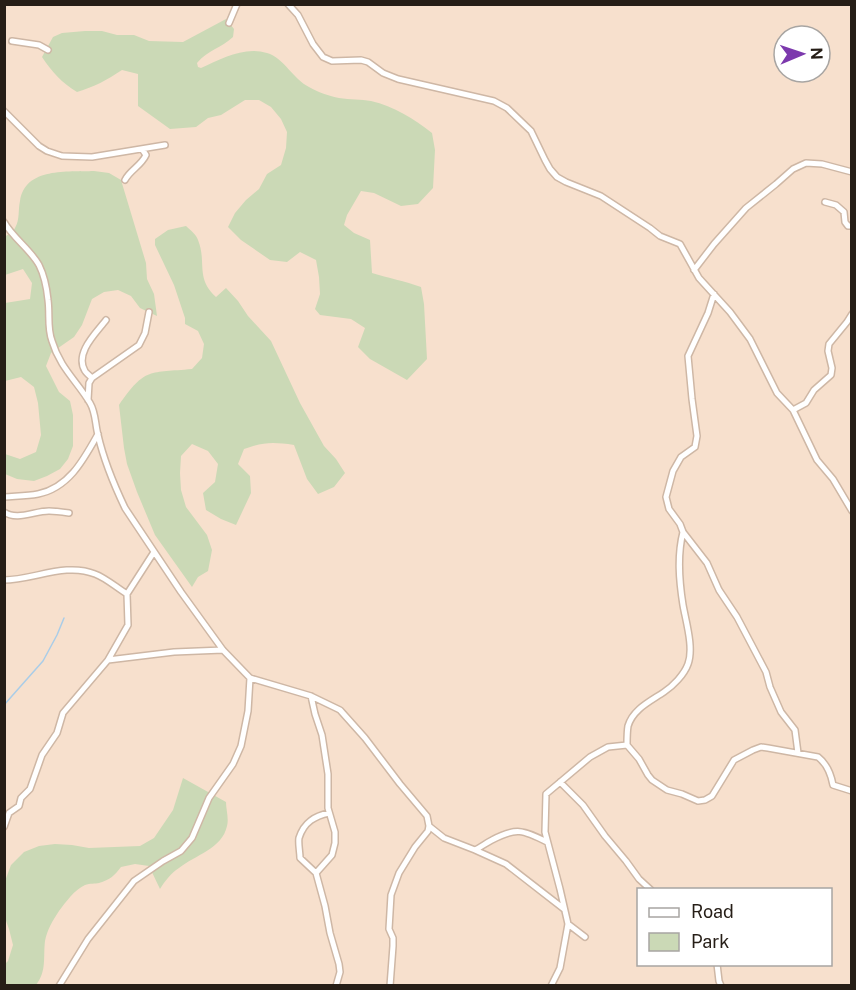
<svg xmlns="http://www.w3.org/2000/svg" width="856" height="990" font-family="'Public Sans',sans-serif">
<style>
.green{fill:#cbd9b6}
.lines{fill:none;stroke-linecap:round;stroke-linejoin:round}
.stream{stroke:#aacde8;stroke-width:1.5}
.minor-casing{stroke:#ceb7a5;stroke-width:8}
.minor{stroke:#fff;stroke-width:5}
</style>
<rect width="100%" height="100%" fill="#f7e0cd"/>
<path class="green" d="M226 19 234 29 233 37C221 48 208 50 197 63L198 67 201 68C221 59 244 46 267 53 284 58 293 79 309 87 317 92 330 96 339 98 350 100 361 99 371 101 394 106 414 119 432 133L435 150 433 188 418 204 401 206 374 193 361 191 347 215 344 225 354 233 370 240 372 273C388 278 405 281 421 287L424 304 427 359 407 380 370 359 358 347 365 328 351 319 320 315 315 309 320 294 319 277 316 260 300 252 287 262 270 260 241 240 228 227 235 213 246 200 259 189 267 174 281 165 286 148 287 132 281 119 271 107 259 100H245L221 115 208 118 196 127 170 129 138 106V74L122 70C107 80 94 87 77 92 62 83 52 72 42 57L53 37 62 33 85 31H102L117 35H134L149 41 183 42Z
M94 171 109 173 121 180 146 263 147 279 154 294 157 316 140 308 131 296 118 290 104 292 92 299 82 325 74 337 51 353 46 366 59 392 70 401 73 415V446L68 459 60 469 47 476 34 481 17 479 5 474V454L20 459 36 452 41 435 38 403 34 387 21 377 5 381V303L30 299 32 283 23 269 5 275 4 237C8 235 13 232 15 228 20 220 18 209 20 201 25 167 68 172 94 171Z
M186 226C190 230 196 234 198 240 207 262 195 278 216 297L226 288 238 301 248 316 271 341 300 403 324 446 336 459 345 473 334 487 318 494 307 479 294 445C273 442 263 442 244 449L238 464 250 476 251 493 236 525 221 519 206 510 203 493 215 482 218 464 208 451 192 444 181 456 180 473 181 490 186 507 207 535 212 550 208 571 198 577 192 587 155 535 137 492 127 464 124 448 119 405C145 367 150 373 192 369L202 358 204 344 198 331 185 324V318L174 285 155 245V239L168 230Z
M183 778 226 802C226 809 229 819 227 826 222 849 195 855 179 868 171 873 165 881 160 889L149 866 135 864 121 867C115 875 110 880 99 883 95 884 90 883 85 885 74 890 66 902 59 911 53 920 47 930 45 941 43 957 47 971 36 985H5L4 965 8 961 13 945 9 929 5 918V881L11 865 24 852 39 846 55 844 72 845 89 848 140 846 154 838 173 810Z"/>
<g class="lines">
<path class="stream" d="M4 705 43 661 57 635 64 618"/>
<defs>
<path id="minor" d="M288 4 298 15 313 44 323 57 332 61 361 60 368 62 383 73 398 79 494 101 507 108 531 131 545 160 550 169 557 177 566 182 601 196 650 228 660 236 680 244 699 278 730 312 750 339 777 393 793 410 817 460 833 479 852 511
M229 23 237 4
M12 41 39 45 48 50
M4 111 39 146 47 151 62 156 92 157 165 145
M125 180C130 170 141 166 146 155L142 149
M825 202 836 205 844 212 845 222 848 226H852
M4 222C13 238 30 249 39 265 44 275 47 290 48 300 50 315 47 328 52 341 60 368 77 381 90 403 96 413 95 424 98 435 103 457 115 487 125 508L181 592 223 650 250 678 311 696 340 710 365 738 400 784 427 816 429 826 428 831 415 847 399 873 391 895 389 929 393 938V946L390 986
M694 270 714 244 746 208 776 184 793 169 806 163 822 164 852 172
M714 294 708 313 688 356 692 399 697 436 695 447 681 457 673 471 666 497 669 509 680 524 683 532 707 563 719 590 737 617 766 672 770 687 781 712 795 730 798 753
M92 378C91 377 85 372 85 371 74 353 97 332 106 320
M88 400 89 383 92 378 139 345 145 333 149 312
M793 410 806 403 814 390 831 375 832 368 828 351 829 344 847 322 852 314
M4 497C16 496 27 496 38 494 69 488 84 459 98 434
M4 512C17 521 34 511 49 511 55 511 62 512 69 513
M683 532C677 556 679 580 683 605 686 622 694 648 688 664 684 675 673 686 664 692 651 701 633 709 628 726 627 732 627 739 627 745L639 759 648 775 652 780 667 790 682 794 698 801 705 800 712 796 734 760 753 750 761 747 768 748 818 757C827 764 831 774 833 785L852 791
M4 580C33 580 66 562 95 574 106 578 117 588 127 594
M108 660 128 625 127 594 154 552
M311 696 315 714 322 735 328 774V808L335 832V843L332 855 316 873
M560 782 583 805 605 836 626 861 639 879 651 890
M329 813C315 816 304 822 299 838 298 843 300 852 300 858L316 873 325 906 330 933 339 964 340 972 336 986
M429 826 444 838 475 850C481 847 486 843 492 840 516 827 523 830 547 842
M4 827 9 813 19 806 21 798 30 789 42 755 57 733 63 713 108 660 174 652 223 650
M475 850 506 864 564 909
M568 924 585 937
M717 964 719 981 721 986
M59 986 88 939 134 881 163 861 181 851 192 838 209 798 233 764 241 746 248 711 250 678
M551 986 560 968 568 924 560 889 545 832 546 794 590 757 608 747 627 745"/>
</defs>
<use href="#minor" class="minor-casing"/>
<use href="#minor" class="minor"/>
</g>
<rect width="856" height="990" fill="none" stroke="#261e17" stroke-width="12"/>
<rect x="637" y="888" width="195" height="78" fill="#ffffff" stroke="#a8a5a2" stroke-width="1.5"/>
<rect x="649" y="908" width="30" height="9" fill="#ffffff" stroke="#a8a5a2" stroke-width="1.5"/>
<text x="691" y="918" font-size="18" fill="#261e17">Road</text>
<rect x="649" y="933" width="30" height="18" fill="#cbd9b6" stroke="#a8a5a2" stroke-width="1.5"/>
<text x="691" y="948" font-size="18" fill="#261e17">Park</text>
<g transform="translate(802 54) rotate(88)"><circle r="28" fill="#ffffff" stroke="#a8a5a2" stroke-width="1.5"/>
<path d="M0-4.5L10 22L0 15L-10 22Z" fill="#7c39ad"/>
<text y="-9" font-size="16" font-weight="bold" text-anchor="middle" fill="#261e17">N</text>
</g>
</svg>
